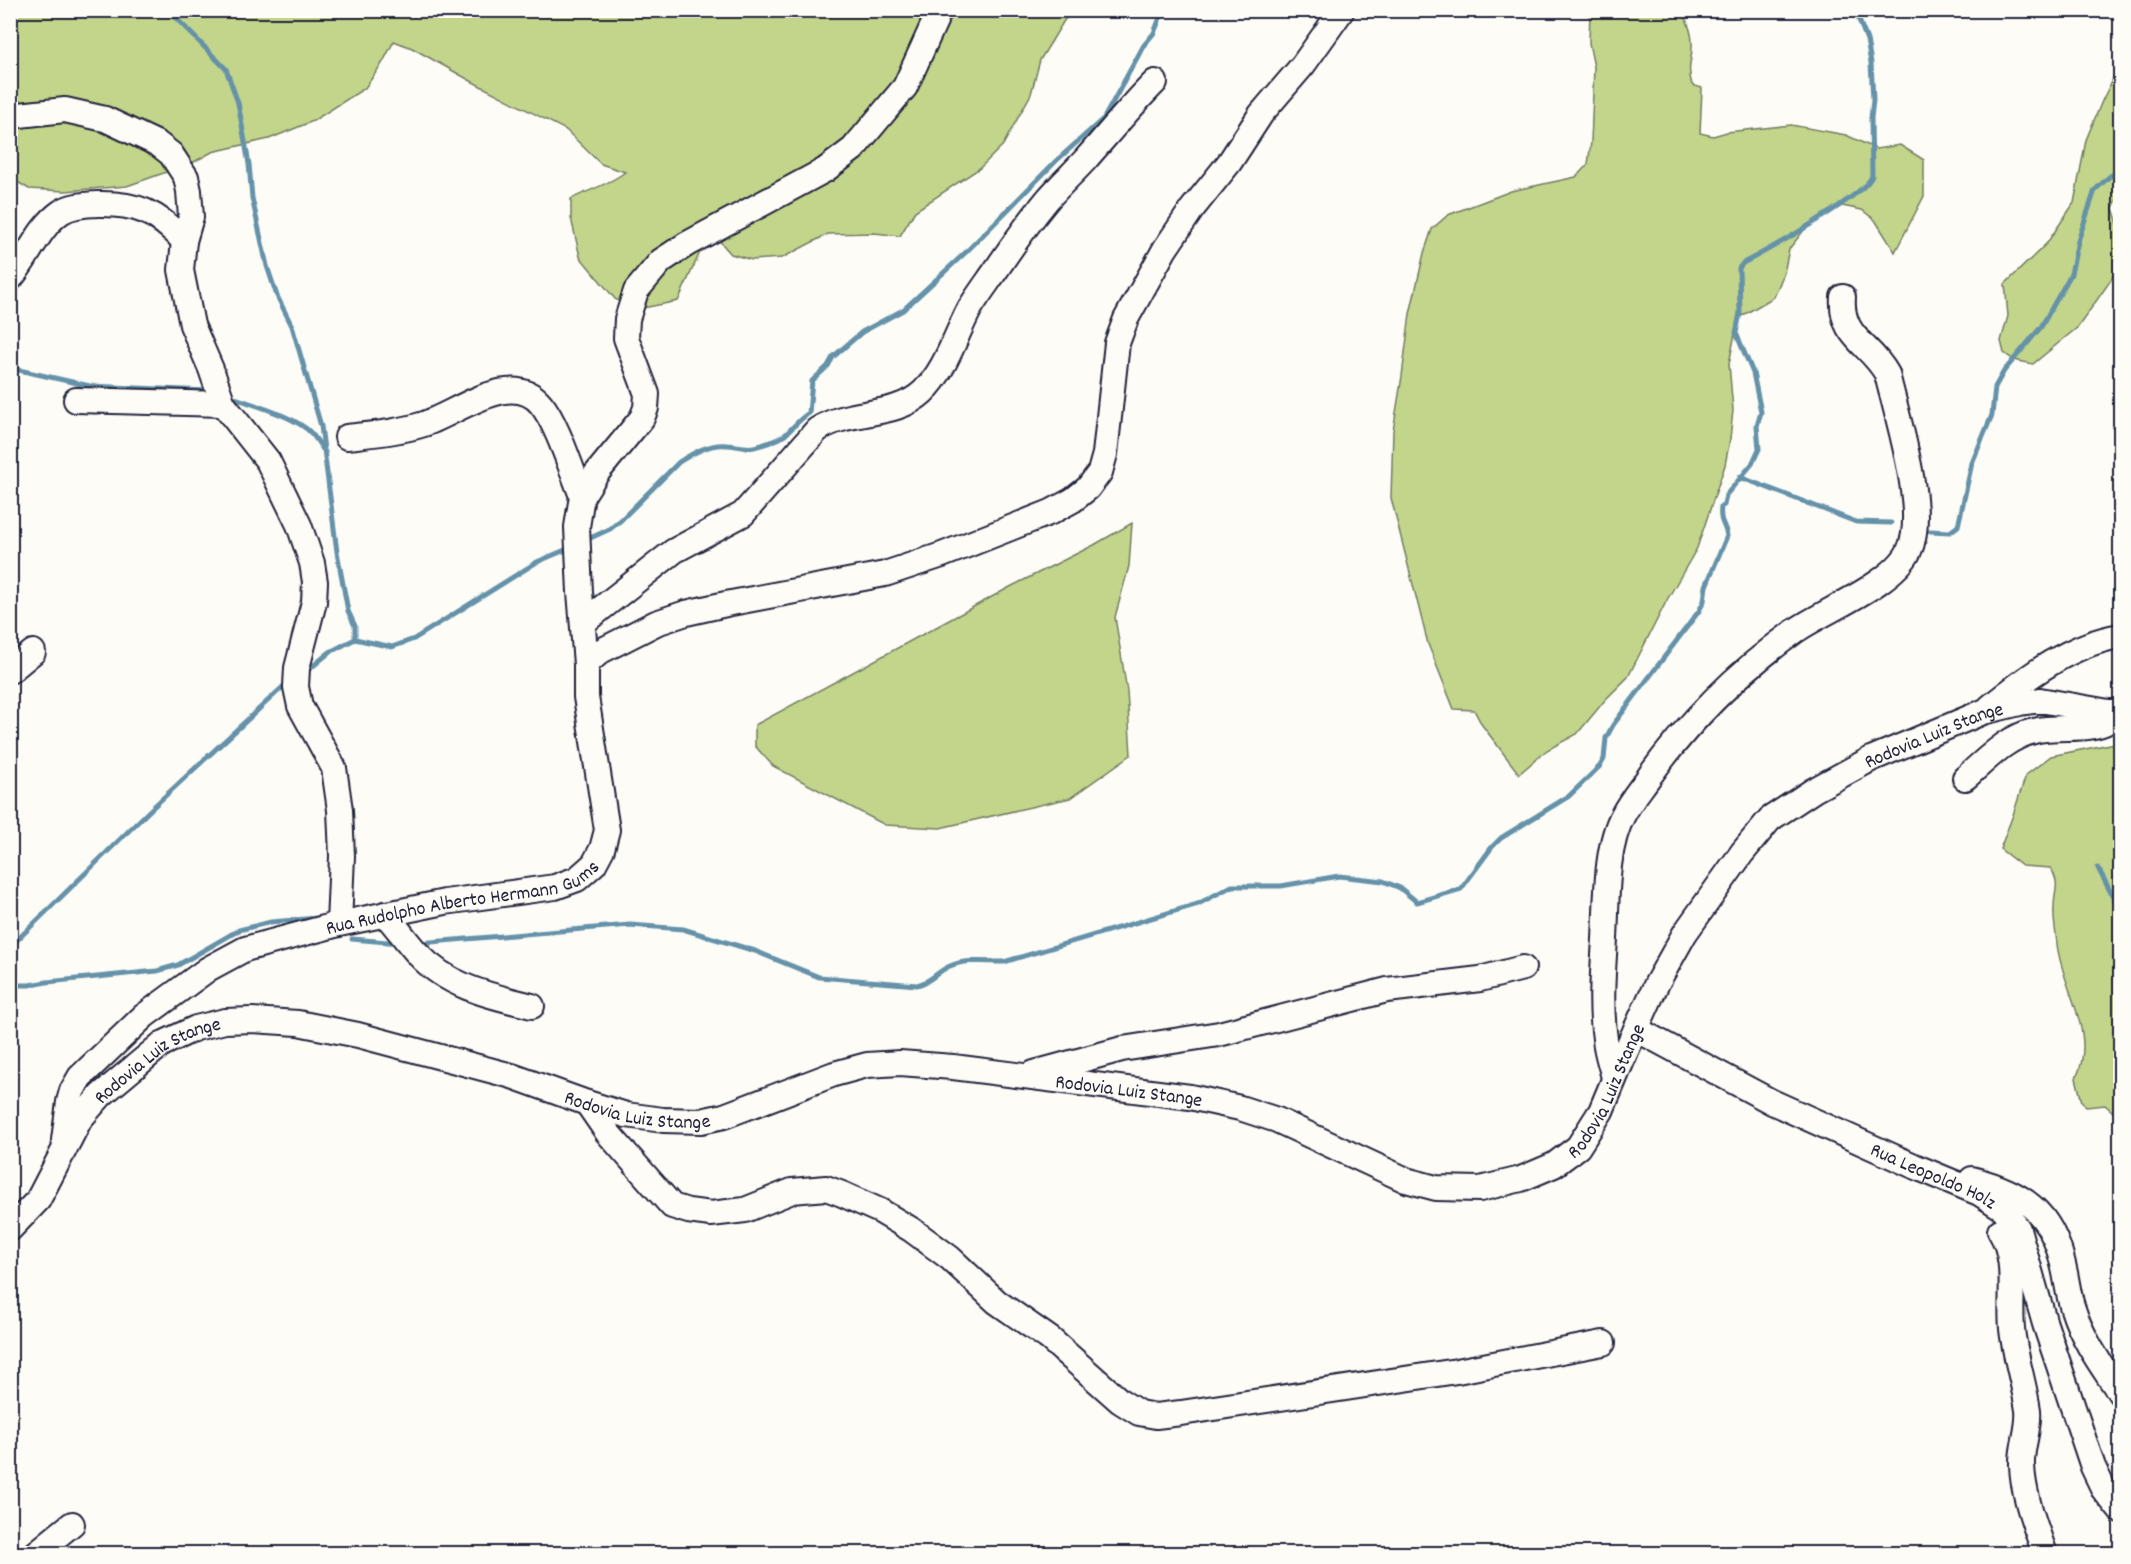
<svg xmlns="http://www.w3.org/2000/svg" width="2131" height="1564" font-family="Dekko,sans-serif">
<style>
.green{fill:#c2d58a;stroke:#727c62;stroke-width:1.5}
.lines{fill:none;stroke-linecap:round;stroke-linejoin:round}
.stream{stroke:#6592a9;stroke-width:5}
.minor-casing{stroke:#22223b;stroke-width:28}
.minor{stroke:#fdfcf7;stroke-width:24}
.labels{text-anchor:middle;stroke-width:6;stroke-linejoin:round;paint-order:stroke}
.street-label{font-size:20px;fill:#22223b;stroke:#fdfcf7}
</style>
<rect width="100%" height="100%" fill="#fdfcf7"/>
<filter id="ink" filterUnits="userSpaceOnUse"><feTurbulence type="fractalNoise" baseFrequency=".0167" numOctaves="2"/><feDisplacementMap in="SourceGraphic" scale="12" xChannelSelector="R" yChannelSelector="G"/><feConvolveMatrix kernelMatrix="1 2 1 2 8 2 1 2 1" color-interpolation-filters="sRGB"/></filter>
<g filter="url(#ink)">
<path class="green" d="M11 11H1083L1065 19 1040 60 1031 94 1003 145 980 168 915 211 900 236 875 233 828 234 782 258 752 260 731 254 710 230 678 301 633 310 615 299 580 257 571 218V199C589 190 610 184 625 172L601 164 566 130 471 81 412 48 394 41 383 62 365 88 313 121 269 139 212 152 192 163 127 186 65 191 29 189 11 178Z
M1590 11H1683C1687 21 1692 31 1692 42 1693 61 1686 63 1692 85L1702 88 1700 133 1713 136 1727 132 1791 125 1846 135 1876 149 1900 145 1924 160V196L1895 252 1875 220 1862 210 1842 206 1826 213 1808 225 1789 249 1784 273 1774 297 1738 318 1729 364 1733 410 1730 439 1725 465 1697 548 1667 600 1628 677 1606 699 1577 734 1547 750 1519 774 1482 725 1474 710 1454 709 1428 644 1391 498 1393 431 1402 376 1410 314 1424 253 1432 229 1448 215 1511 191 1576 177 1588 164 1591 142 1594 67 1589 43Z
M2120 64V193L2113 208 2120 230V259L2111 280 2078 327 2033 364 2014 360 2004 353 2001 341 2008 316 2005 284 2047 243 2074 203 2086 140 2102 101Z
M1132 523 1129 566 1115 617 1127 691 1131 755 1070 798 940 828 885 825 773 766 755 746V725L1012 586 1094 545Z
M2120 742V1118L2105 1105 2086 1107 2082 1102 2076 1078C2098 1033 2062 989 2057 944 2056 932 2053 920 2054 908 2054 888 2061 888 2051 868L2022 866 2000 849 2013 815 2026 775 2051 756Z"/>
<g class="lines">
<path class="stream" d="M168 10 226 69 238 103 249 164 252 198 267 266 277 296 292 326 321 426 337 552 348 611 355 626V639
M10 368 90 386 208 391
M230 396C251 404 297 417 311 433 316 438 320 446 325 452
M1740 477 1856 522 1891 523
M1930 531 1950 532 1958 526 1972 463 1992 415 1995 387 2004 371 2041 327 2071 274 2078 241 2095 190 2110 176 2120 171
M586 540 610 529 621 520 679 462C693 453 710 443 727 445 736 445 745 449 754 447 763 445 778 440 785 435 793 428 799 419 809 413L812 381 828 366 833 357 862 332 903 310 965 253 1056 161 1104 118 1144 45 1154 33 1163 10
M307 671 330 652 355 639 392 647 414 639 537 562 565 550
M2098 868 2120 910
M352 939 399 943
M419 943 630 925 683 929 755 951 819 977 917 985C932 982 937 971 950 966 966 959 986 962 1004 962L1198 904 1232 886H1281L1339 876 1383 881 1400 888 1417 902 1461 889 1492 847 1501 838 1569 796 1600 766 1604 759 1606 738 1613 725 1699 611 1704 601 1706 586 1727 536C1726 525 1719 524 1721 507L1724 505 1726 495 1752 464 1759 449 1757 426 1761 412 1753 373 1736 333 1740 313 1739 268 1743 263C1765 252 1866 195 1872 176L1871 118 1873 100 1871 63 1867 40 1855 10
M10 947 150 810 287 683
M10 985H29L47 982 157 971 178 965 239 930 271 922 317 918"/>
<defs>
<g id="minor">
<path d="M10 116 65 110 105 119 158 144 171 154 186 177 189 191 191 217 184 241 181 270 192 325 211 369 223 404 268 461 299 525 312 563 315 582 314 602 297 668 296 687 300 706 334 768 340 810 342 856 339 924"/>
<path d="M10 279C28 259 38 228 61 212 72 205 84 205 97 204 136 203 157 212 184 241"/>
<path d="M76 400 223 404"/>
<path d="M347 437C373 434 399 432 424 424 456 414 512 368 541 404 557 423 572 472 582 496"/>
<path d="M584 622 674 551 743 514 817 430C849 408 894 419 923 392 946 370 955 336 970 308 978 295 987 283 996 270 1012 246 1029 222 1047 200 1059 186 1072 174 1085 160 1108 134 1130 107 1155 82"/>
<path d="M586 664 601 651 656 623 686 613 726 604 885 574 942 555 1051 512 1073 500 1088 488 1100 472 1105 454 1117 343 1126 319 1165 249 1192 209 1229 163 1261 114 1303 65 1342 10"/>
<path d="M10 671 33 652"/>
<path d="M1990 707C2028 676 2071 644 2120 636"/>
<path d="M1965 778C1986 760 2007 737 2034 731 2057 725 2090 732 2108 721L2111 712"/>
<path d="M385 914C397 927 406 941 418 954 448 987 491 996 532 1006"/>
<path id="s1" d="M1636 1029 1772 1102 1914 1166 1979 1193 2004 1209 2018 1229 2045 1324 2093 1467 2104 1490 2120 1510"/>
<path d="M1034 1073 1122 1049 1219 1034 1387 990 1480 979 1523 968"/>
<path d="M1614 1078C1611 1065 1606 1052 1605 1039 1600 1006 1603 972 1605 939 1607 902 1605 848 1623 815 1629 803 1638 792 1646 781 1686 724 1738 672 1795 631 1825 610 1893 584 1909 551 1928 513 1897 417 1887 374 1870 343 1840 338 1843 297"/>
<path d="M587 1103 607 1132 672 1206 688 1211 711 1214 745 1210 792 1191 826 1188 842 1194 880 1211 912 1230 950 1258 997 1302 1050 1339 1120 1401 1139 1413 1156 1416 1181 1413 1457 1371 1603 1343"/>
<path id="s2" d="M64 1140 69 1102 72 1091 80 1077 144 1016 208 969 245 949 339 924 445 902 555 887 577 879 594 864 602 849 607 830 586 697V664L580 592 577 527 582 496 596 474 642 418 646 408 647 394 626 338 627 319 636 291 661 261 687 244 825 170 853 149 905 87 940 10"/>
<path d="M1972 1179C2022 1192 2051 1211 2063 1264 2067 1279 2068 1295 2073 1309 2083 1341 2102 1366 2120 1393"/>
<path id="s3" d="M10 1229 38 1200 80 1119 101 1095 162 1044 196 1028 225 1021 252 1020 298 1023 358 1035 512 1076 587 1103 626 1115 663 1120 701 1121 724 1116 834 1074 867 1065 900 1063 953 1067 1190 1097 1240 1108 1277 1120 1406 1180 1436 1188 1480 1189 1521 1179 1554 1165 1578 1147 1601 1111 1626 1051 1657 983 1685 933 1742 853 1770 819 1814 790 1871 759 1983 712 2020 703 2040 700 2120 714"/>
<path d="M2000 1231C2018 1259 2009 1297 2012 1329 2015 1357 2024 1383 2028 1410 2030 1428 2021 1447 2022 1465 2023 1495 2035 1525 2045 1554"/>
<path d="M35 1554 72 1524"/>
</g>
</defs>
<use href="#minor" class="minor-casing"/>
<use href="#minor" class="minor"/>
</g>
</g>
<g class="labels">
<g class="street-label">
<text dy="7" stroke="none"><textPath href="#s3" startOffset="2283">Rodovia Luiz Stange</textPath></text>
<text dy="7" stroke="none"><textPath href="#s2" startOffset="500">Rua Rudolpho Alberto Hermann Gums</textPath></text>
<text dy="7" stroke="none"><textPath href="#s3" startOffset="231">Rodovia Luiz Stange</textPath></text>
<text dy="7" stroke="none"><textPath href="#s3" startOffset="1779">Rodovia Luiz Stange</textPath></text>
<text dy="7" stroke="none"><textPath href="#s3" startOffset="1239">Rodovia Luiz Stange</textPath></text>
<text dy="7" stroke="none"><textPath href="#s3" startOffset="735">Rodovia Luiz Stange</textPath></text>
<text dy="7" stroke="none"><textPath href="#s1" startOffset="332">Rua Leopoldo Holz</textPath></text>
</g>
</g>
<rect width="2131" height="1564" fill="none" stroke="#fdfcf7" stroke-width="36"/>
<rect x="18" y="18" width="2095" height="1528" fill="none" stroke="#22223b" stroke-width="2" filter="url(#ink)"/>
</svg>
